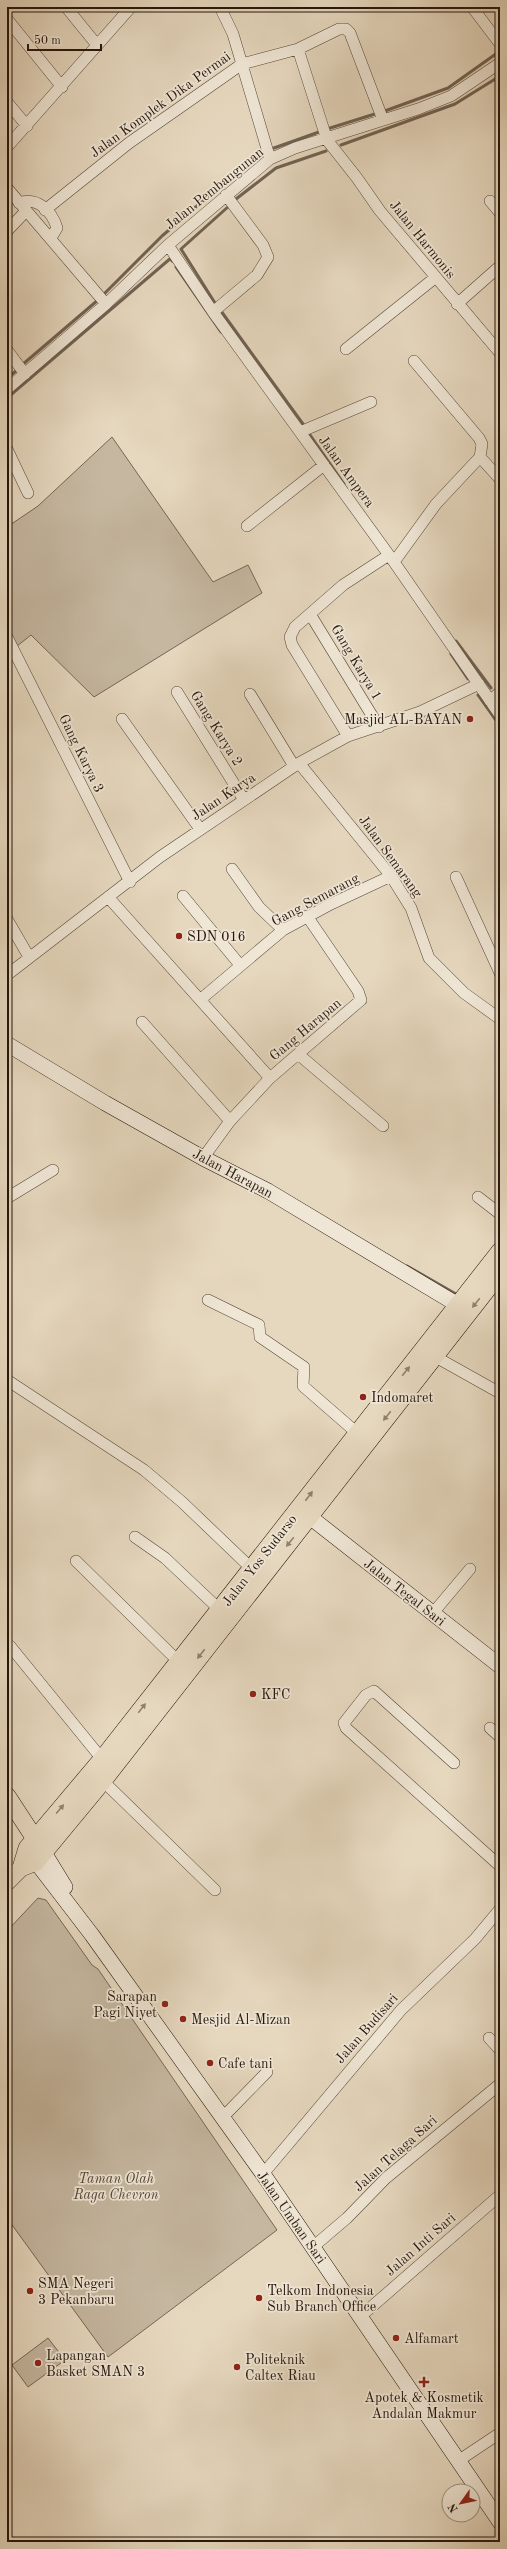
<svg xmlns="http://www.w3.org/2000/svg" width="507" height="2549" font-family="'Old Standard TT',serif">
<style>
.green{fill:#c5b7a0;stroke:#756656}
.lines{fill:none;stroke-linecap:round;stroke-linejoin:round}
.stream{stroke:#716252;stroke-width:3}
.street-casing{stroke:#554638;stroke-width:12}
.secondary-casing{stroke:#25150b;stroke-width:16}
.primary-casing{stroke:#25150b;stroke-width:18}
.street{stroke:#efe6d5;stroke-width:11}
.secondary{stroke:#efe6d5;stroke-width:15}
.primary{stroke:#e6d8bf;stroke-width:17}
.oneway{fill:#8f806e}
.poi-dot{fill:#8f2418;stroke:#efe6d5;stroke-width:1.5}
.labels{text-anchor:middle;stroke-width:3.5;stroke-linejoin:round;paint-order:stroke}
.street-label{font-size:14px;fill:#25150b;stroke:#efe6d5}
.poi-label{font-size:14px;fill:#25150b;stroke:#efe6d5;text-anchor:start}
.park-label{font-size:14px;font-style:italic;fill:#554638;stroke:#efe6d5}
</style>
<rect width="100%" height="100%" fill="#e6d8bf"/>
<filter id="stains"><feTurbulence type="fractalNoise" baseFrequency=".005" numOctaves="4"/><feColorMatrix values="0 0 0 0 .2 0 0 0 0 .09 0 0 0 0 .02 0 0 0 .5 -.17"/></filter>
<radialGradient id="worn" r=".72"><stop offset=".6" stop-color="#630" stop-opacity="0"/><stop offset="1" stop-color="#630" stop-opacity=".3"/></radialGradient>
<path class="green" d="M112 437 213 582 248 565 262 593 94 697 31 635 7 654V527L38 506Z
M38 1898 46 1900 92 1965 98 1969 277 2230 108 2357 7 2218V1931Z
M48 2338 65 2360 28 2387 12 2365Z"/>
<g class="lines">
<path class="stream" d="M382 112 448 88 500 51
M327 129 378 113
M341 145 455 104 500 76
M274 148 319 132
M236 199 276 168 326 151
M176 267 221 332
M105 293 162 236 219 187 263 154
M215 303 181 249 229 206
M221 311 303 424
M22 365 98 300
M7 378 16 371
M7 398 171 258 172 261
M308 432 344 484
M456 641 491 688
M451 654 468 679
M478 695 500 726
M407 1266 456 1294"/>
<defs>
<path id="street" d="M66 7 97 45
M220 7 233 34 270 159
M472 7 500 44
M7 19 62 87
M298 49 327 140 357 178 380 211 500 353
M7 102 27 126
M7 147 131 7
M7 188 106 304
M490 201 500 213
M19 203C37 196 52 211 57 228L51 238
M45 210 129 143 242 64 298 49 339 29H346L350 33 383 120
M7 231 26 211
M168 245 213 312 394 562 500 715
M457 304 500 266
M213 312 257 275 268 257 263 245 226 195
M346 349 436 277
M7 350 25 374
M414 361 479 438 482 444 480 457
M7 389 106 304 168 245 270 159 295 148 418 109 451 96 500 63
M300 432 371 402
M7 449 28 493
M247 526 324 465
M394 562 436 504 480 457 500 479
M310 614 379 727
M7 637 130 882
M177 692 244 800
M250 694 294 766
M490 701 500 692
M122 719 200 829
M348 736 292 645 290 637 295 627 343 585 389 555
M299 763 391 876 411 908 429 958 464 993 500 1019
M232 869 259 907 283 930
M456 877 500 973
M183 896 240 965
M108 897 270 1078
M7 919 29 957
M7 975 160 857 299 763 348 736 420 712 479 684
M201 999 283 930 331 904 391 876
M142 1022 230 1121
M298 1054 383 1126
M203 1158 230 1121 270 1078 361 1000 358 991 307 916
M478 1197 500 1214
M7 1198 53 1170
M208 1300 259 1325 260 1337 304 1367 303 1386 357 1433
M434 1356 500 1393
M7 1380 144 1470 182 1502 252 1569
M135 1537 165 1558 220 1610
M76 1561 179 1662
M433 1613 470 1569
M10 1646 102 1759
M490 1728 500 1737
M454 1763 374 1691 366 1695 344 1723 346 1728 500 1866
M103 1781 215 1890
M489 2038 500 2050
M222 2118 267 2072
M263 2174 401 2010 475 1939 500 1909
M313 2247 347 2218 386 2178 500 2084
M361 2316 500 2195
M458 2461 500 2433"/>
<path id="secondary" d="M7 1044 105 1103 203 1158 268 1191 458 1305
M310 1517 500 1666
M43 1851 65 1887
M36 1862 92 1935 263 2174 500 2522"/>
<path id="primary" d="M7 1796 41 1848
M21 1868 27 1848 102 1759 500 1251
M7 1882 21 1868 36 1862 103 1781 500 1273"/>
</defs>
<use href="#street" class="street-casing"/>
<use href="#secondary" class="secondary-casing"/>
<use href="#primary" class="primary-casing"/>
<use href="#street" class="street"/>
<use href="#secondary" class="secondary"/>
<use href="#primary" class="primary"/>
</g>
<defs><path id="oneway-solid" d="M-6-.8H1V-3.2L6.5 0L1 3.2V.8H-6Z"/></defs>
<g class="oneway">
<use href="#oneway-solid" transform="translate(476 1303) rotate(129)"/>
<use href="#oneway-solid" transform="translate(406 1371) rotate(-51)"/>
<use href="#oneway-solid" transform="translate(387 1416) rotate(128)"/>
<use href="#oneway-solid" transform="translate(309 1496) rotate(-53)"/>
<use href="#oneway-solid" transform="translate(290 1542) rotate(129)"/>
<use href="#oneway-solid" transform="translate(201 1654) rotate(128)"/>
<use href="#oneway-solid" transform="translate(142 1708) rotate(-52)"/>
<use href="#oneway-solid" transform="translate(60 1809) rotate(-50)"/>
</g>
<g class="poi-dot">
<circle cx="470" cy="719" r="4"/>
<circle cx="179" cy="936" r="4"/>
<circle cx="363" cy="1397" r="4"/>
<circle cx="253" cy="1694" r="4"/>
<circle cx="165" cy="2004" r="4"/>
<circle cx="183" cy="2019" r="4"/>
<circle cx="210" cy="2063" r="4"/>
<circle cx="30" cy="2291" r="4"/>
<circle cx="259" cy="2298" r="4"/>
<circle cx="396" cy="2338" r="4"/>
<circle cx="38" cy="2363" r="4"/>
<circle cx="237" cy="2367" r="4"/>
<path d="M422 2376h4v4h4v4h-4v4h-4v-4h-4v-4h4z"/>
</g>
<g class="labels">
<g class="street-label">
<text transform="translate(160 104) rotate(-36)" y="5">Jalan Komplek Dika Permai</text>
<text transform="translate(214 188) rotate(-39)" y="5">Jalan Pembangunan</text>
<text transform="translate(423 239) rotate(51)" y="5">Jalan Harmonis</text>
<text transform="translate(347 471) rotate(54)" y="5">Jalan Ampera</text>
<text transform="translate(357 662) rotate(59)" y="5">Gang Karya 1</text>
<text transform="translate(217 728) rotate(58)" y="5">Gang Karya 2</text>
<text transform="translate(82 753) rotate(64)" y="5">Gang Karya 3</text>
<text transform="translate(223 796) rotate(-34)" y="5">Jalan Karya</text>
<text transform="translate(391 856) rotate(54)" y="5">Jalan Semarang</text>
<text transform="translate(315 899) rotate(-28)" y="5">Gang Semarang</text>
<text transform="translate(305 1029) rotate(-40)" y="5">Gang Harapan</text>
<text transform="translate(233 1173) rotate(28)" y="5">Jalan Harapan</text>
<text transform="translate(259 1560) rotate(-52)" y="5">Jalan Yos Sudarso</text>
<text transform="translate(405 1592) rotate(38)" y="5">Jalan Tegal Sari</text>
<text transform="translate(366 2028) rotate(-49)" y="5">Jalan Budisari</text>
<text transform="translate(395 2153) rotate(-42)" y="5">Jalan Telaga Sari</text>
<text transform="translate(292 2217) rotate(55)" y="5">Jalan Umban Sari</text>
<text transform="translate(420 2244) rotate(-41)" y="5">Jalan Inti Sari</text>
</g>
<g class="poi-label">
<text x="462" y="724" text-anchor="end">Masjid AL-BAYAN</text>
<text x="187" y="941">SDN 016</text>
<text x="371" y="1402">Indomaret</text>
<text x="261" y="1699">KFC</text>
<text x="157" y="2001" text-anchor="end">Sarapan<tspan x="157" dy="16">Pagi Niyet</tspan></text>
<text x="191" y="2024">Mesjid Al-Mizan</text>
<text x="218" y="2068">Cafe tani</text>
<text x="38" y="2288">SMA Negeri<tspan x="38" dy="16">3 Pekanbaru</tspan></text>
<text x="267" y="2295">Telkom Indonesia<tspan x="267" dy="16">Sub Branch Office</tspan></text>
<text x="404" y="2343">Alfamart</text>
<text x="46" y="2360">Lapangan<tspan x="46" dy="16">Basket SMAN 3</tspan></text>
<text x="245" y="2364">Politeknik<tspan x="245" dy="16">Caltex Riau</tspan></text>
<text x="424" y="2402" text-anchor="middle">Apotek &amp; Kosmetik<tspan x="424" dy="16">Andalan Makmur</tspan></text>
</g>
<g class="park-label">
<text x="116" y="2183">Taman Olah<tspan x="116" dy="16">Raga Chevron</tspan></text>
</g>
</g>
<rect width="507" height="2549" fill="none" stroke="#e6d8bf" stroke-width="24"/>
<rect x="8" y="8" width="491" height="2533" fill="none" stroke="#25150b" stroke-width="2"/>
<rect x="12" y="12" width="483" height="2525" fill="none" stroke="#25150b"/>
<g transform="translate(461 2503) rotate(237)"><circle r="19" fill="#efe6d5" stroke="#9e9284"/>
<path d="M0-3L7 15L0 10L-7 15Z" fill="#8f2418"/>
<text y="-6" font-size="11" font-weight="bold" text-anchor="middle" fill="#25150b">N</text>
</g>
<path d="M28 44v6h73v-6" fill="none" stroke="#25150b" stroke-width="2"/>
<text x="34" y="44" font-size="12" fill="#25150b" stroke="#efe6d5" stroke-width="3" paint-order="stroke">50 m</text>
<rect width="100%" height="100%" filter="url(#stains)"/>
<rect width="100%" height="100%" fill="url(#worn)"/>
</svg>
